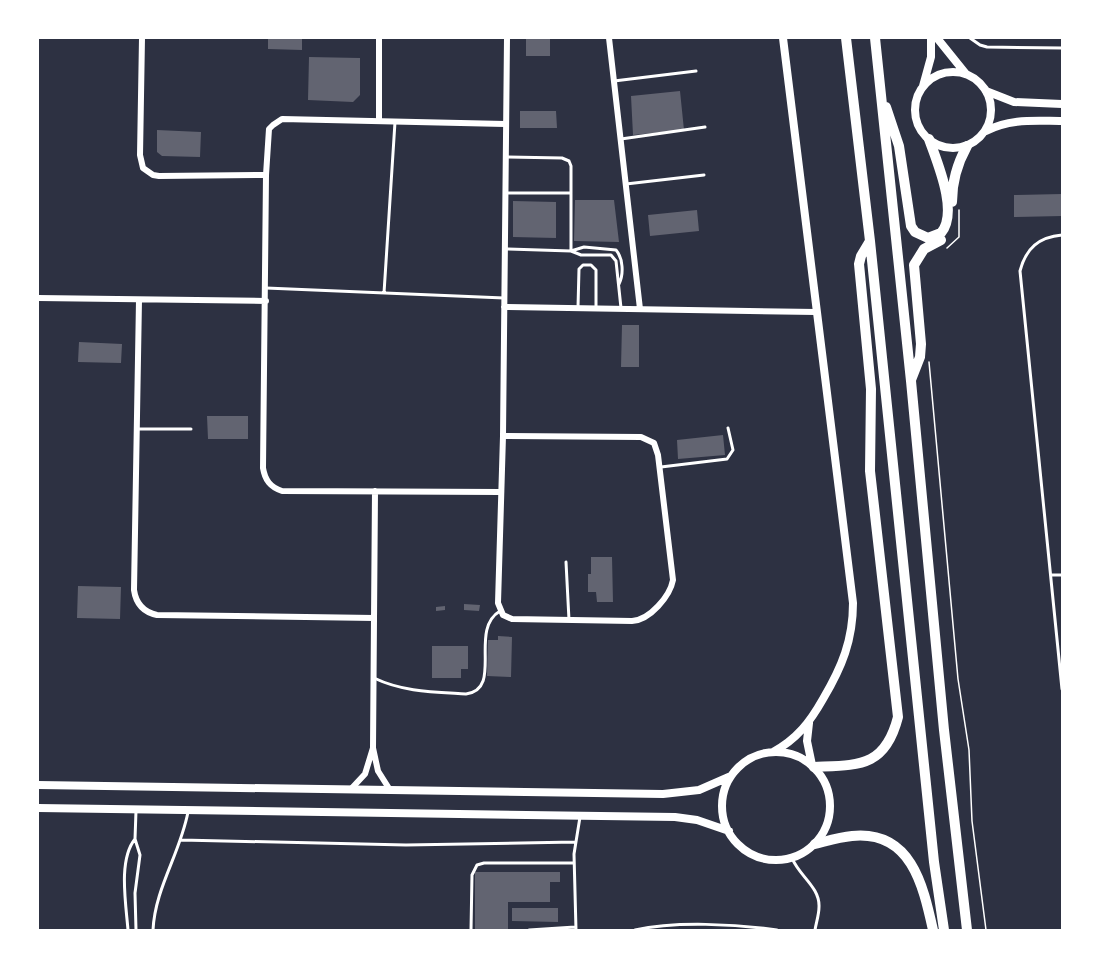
<svg xmlns="http://www.w3.org/2000/svg" width="1100" height="968" font-family="Helvetica,sans-serif">
<style>
.building{fill:#626471}
.lines{fill:none;stroke-linecap:round;stroke-linejoin:round}
.path{stroke:#fff;stroke-width:1.5}
.service{stroke:#fff;stroke-width:3}
.minor{stroke:#fff;stroke-width:6}
.tertiary{stroke:#fff;stroke-width:8}
.motorway{stroke:#fff;stroke-width:10}
</style>
<rect width="100%" height="100%" fill="#2d3142"/>
<path class="building" d="M268 38H302V50L268 49Z
M526 38H550V56H526Z
M309 57 360 58V95L353 102 308 100Z
M680 91 684 130 633 135 631 96Z
M520 111H556L557 128H520Z
M157 130 201 132 200 157 162 156 157 152Z
M1062 194V216L1014 217V195Z
M575 200H614L619 242 574 241Z
M513 201 556 202V238L513 237Z
M697 210 699 231 650 236 648 215Z
M622 325H639V367H621Z
M79 342 122 344 121 363 78 362Z
M207 416H248V439H208Z
M723 435 725 455 678 459 677 440Z
M591 557H612L613 602H597L596 592H588V574H591Z
M78 586 121 587 120 619 77 618Z
M464 604 480 605 479 611 464 610Z
M445 606V610L436 611V607Z
M498 636 512 637 511 677 487 676 488 640H498Z
M432 646H468V669H461V678H432Z
M475 872H560V882H550V902H508V930H475Z
M512 908H558V922L512 921Z"/>
<g class="lines">
<path class="path" d="M947 248 959 237V210
M929 362 958 679 969 750 972 821 986 930"/>
<path class="service" d="M970 38 980 45 987 47 1062 48
M614 81 696 71
M621 139 705 127
M506 157 562 158 569 161 571 166V251
M626 184 704 175
M507 193H571
M1062 235C1039 237 1026 248 1020 271L1062 689
M506 249 571 251 581 255H611L616 261 621 308
M571 251 584 247 616 250C623 258 624 274 619 284
M266 288 504 298
M384 293 395 122
M578 307 579 269 583 265H591L596 270V308
M138 429H191
M661 467 727 459 733 450 728 428
M566 562 569 620
M1051 575H1062
M374 678C403 692 434 692 466 694 504 689 468 630 500 611
M181 840 406 845 575 842
M792 858C799 876 820 887 819 907 819 915 816 923 815 930
M128 930C126 904 118 860 135 839
M136 930 135 893 140 855 135 839 136 811
M153 930C155 888 180 854 188 812
M471 930 472 875 477 865 484 863H574
M529 930 575 927
M576 930 574 854 580 817
M635 930C675 921 736 924 777 930"/>
<path class="minor" d="M142 38 140 155 143 168 153 175 159 176 266 175
M609 38 640 309
M379 119V38
M38 298 266 301
M139 300 134 590C136 604 143 612 157 615L374 618
M504 307 816 312
M503 436 641 437 654 443 658 455 673 580C670 596 650 620 632 621L512 619 503 615 498 603Z
M503 436 507 38
M375 491 373 748 378 771 390 790
M501 492 282 491C270 487 265 480 263 468L266 175 269 129 273 125 282 119 505 124
M351 789 365 774 373 748"/>
<path class="tertiary" d="M937 38 966 74
M915 110a38 38 0 1 1 76 0a38 38 0 1 1-76 0Z
M923 86 931 57V38
M986 91 1014 102 1062 104
M986 131C1010 118 1036 121 1062 121
M809 723 807 741 812 765
M722 806a54 54 0 1 1 108 0a54 54 0 1 1-108 0Z
M773 752C797 739 810 722 823 699 842 667 853 640 853 603L783 38
M38 785 663 794 699 790 731 776
M38 808 675 817 697 820 729 831"/>
<path class="motorway" d="M846 38 870 241 934 862 944 930
M875 38 911 381 944 730 967 930
M886 107 899 146 911 226 915 232 928 238 941 233C959 212 937 162 929 139
M952 202C952 182 957 164 967 146
M911 380 920 357 921 344 914 265 924 249 941 240
M814 767C858 765 885 768 898 717L870 471 871 389 859 264 861 256 870 241
M815 844C827 841 840 837 852 836 911 830 923 885 933 930"/>
</g>
<rect width="1100" height="968" fill="none" stroke="#ffffff" stroke-width="78"/>
</svg>
